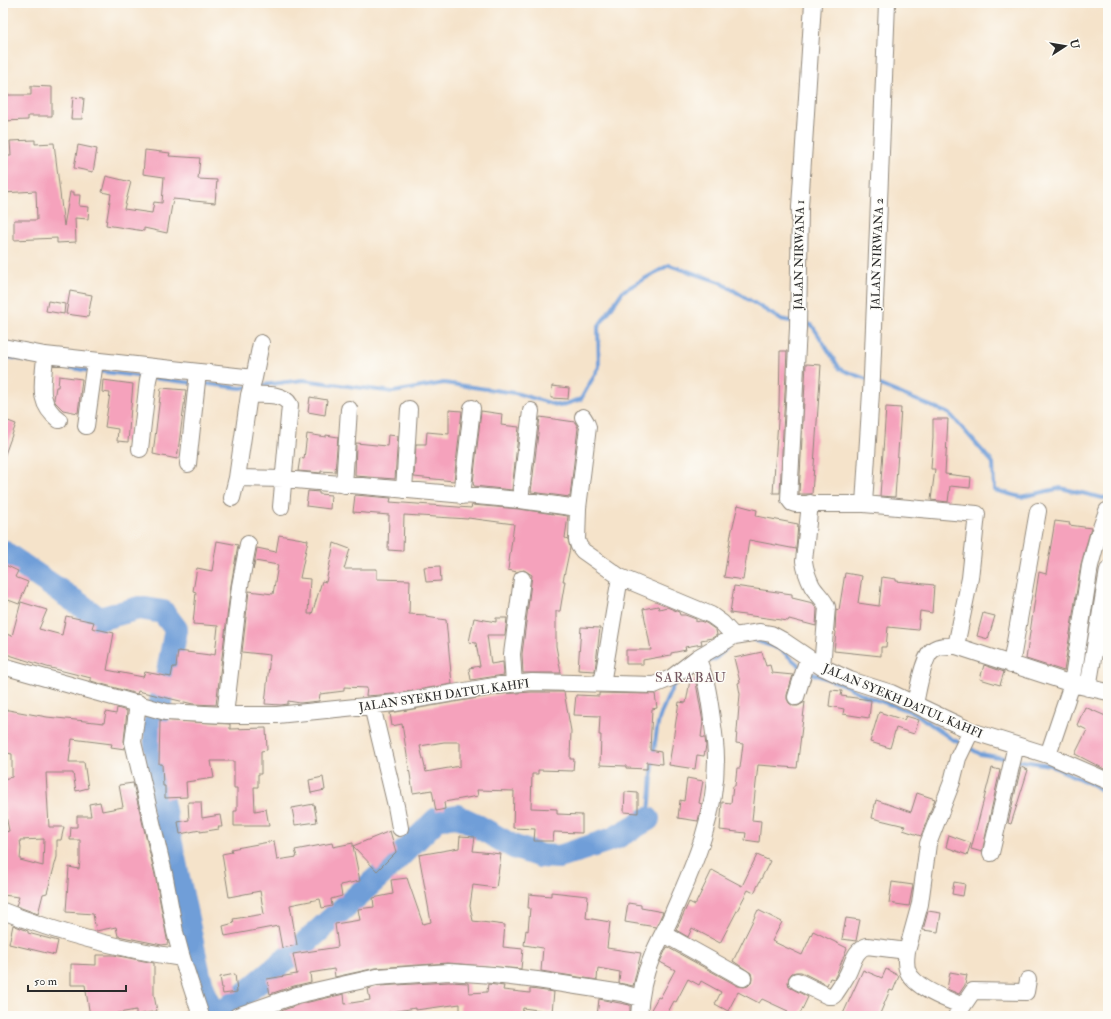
<svg xmlns="http://www.w3.org/2000/svg" width="1111" height="1019" font-family="'IM FELL Double Pica',serif">
<style>
.lines{fill:none;stroke-linecap:round;stroke-linejoin:round}
.stream{stroke:#709ed8;stroke-width:4}
.river{stroke:#709ed8;stroke-width:24}
.building{fill:#f5a2bc;fill-rule:evenodd}
.minor-casing{stroke:#90877a;stroke-width:18}
.minor{stroke:#fff;stroke-width:16}
.labels{text-anchor:middle;stroke-width:3;stroke-linejoin:round;paint-order:stroke}
.street-label{font-size:12px;fill:#2b2b2b;stroke:#fdfcf7}
.quarter-label{font-size:14px;letter-spacing:1px;fill:#72555e;stroke:#fdfcf7}
</style>
<rect width="100%" height="100%" fill="#fdfcf7"/>
<filter id="ink" filterUnits="userSpaceOnUse"><feTurbulence type="fractalNoise" baseFrequency=".025" numOctaves="2"/><feDisplacementMap in="SourceGraphic" scale="8" xChannelSelector="R" yChannelSelector="G"/><feConvolveMatrix kernelMatrix="1 2 1 2 8 2 1 2 1" color-interpolation-filters="sRGB"/></filter>
<filter id="wash" filterUnits="userSpaceOnUse"><feTurbulence type="fractalNoise" baseFrequency=".012" numOctaves="4" result="noise"/><feDisplacementMap in="SourceGraphic" scale="16" xChannelSelector="R" yChannelSelector="G"/><feGaussianBlur stdDeviation="0.9" result="paint"/><feColorMatrix in="noise" values="0 0 0 0 0 0 0 0 0 0 0 0 0 0 0 0 0 1.4 0 .05"/><feComposite in="paint" operator="in"/></filter>
<g filter="url(#wash)">
<rect width="100%" height="100%" fill="#f5e3ca"/>
<g class="lines">
<path class="stream" d="M802 323 812 325 840 369 869 380
M3 356 42 363
M49 364 89 371
M96 371 145 377
M152 378 193 383
M199 383 241 388 248 387
M875 383 950 414 993 463 994 490 1021 497 1061 488 1103 498 1108 497
M255 386 303 380 393 392 444 383 515 393 560 406 581 399 599 367 598 327 623 291 669 265 720 282 780 319 795 322
M754 640 780 649 802 668
M703 663 715 659 726 649
M808 672 842 684 868 697 915 713 950 738 962 744
M968 747 980 754 1009 759
M1015 760 1049 765 1093 785 1108 796
M648 819C653 786 651 753 659 720 662 709 668 697 673 686L676 682"/>
<path class="river" d="M3 552 82 606 99 619 139 608 163 612 176 629 166 683 155 724 157 778 199 975 208 1004 221 1014 305 943 386 870 437 819 457 816 472 823 514 847 541 856 559 857 615 838 648 819"/>
</g>
<g id="blocks">
<path class="building" d="M31 86 52 87V116H28V120L3 121V95H31Z
M73 97 84 98 82 119H71Z
M35 140V144L54 143 64 226 70 192H74V195H80L79 206 89 207 88 219 75 218 76 242 57 243V238L14 240V220H37L36 191 3 193V164L7 165V156H11L10 141Z
M78 145 97 149 93 172 74 168Z
M145 150 170 153 169 156 200 158 198 179 217 180 215 203 173 199 167 233 144 228V231L106 225 111 194 102 192 106 176 131 182 124 209 152 213 154 202 162 203 164 177 143 174Z
M70 291 92 295 88 317 66 314Z
M48 301 65 304 64 314 46 311Z
M780 351H787L780 493H773L779 406Z
M806 364 821 365 812 494H799Z
M59 376 82 379 78 413 63 410 55 402 54 399 56 387H58Z
M103 380 133 384 128 442 117 441 118 429 105 427 110 393 102 392Z
M552 386 569 388 568 399 551 398Z
M161 388 186 390 177 459 153 454Z
M310 397 327 400 325 415 308 412Z
M886 407 901 408 895 497 880 496Z
M449 410 462 411 454 481 414 477 416 444H426L427 432 449 434Z
M481 411 502 414 501 425 519 427 512 490 474 486 473 483Z
M540 417 575 422 578 428 570 497 531 492Z
M3 419 16 424 4 457 3 456Z
M933 419H948L945 474 971 477 970 488 950 486 948 502 931 500 935 469H931L933 438Z
M307 434 326 437V435L338 437 335 472 321 471V473L298 471 300 458 304 459Z
M388 435 398 436 395 479 355 476 356 443 387 446Z
M308 491 319 492V494L331 495 330 509 306 506Z
M355 495 391 498 390 502 471 508 472 505 519 509 568 516 565 538 568 539 570 548 563 581H565L560 611H556V646L561 673H523L522 654 532 575 524 570 517 572 508 570 514 524 468 518V519L404 515 403 551 388 550 389 515 353 512Z
M738 505 757 510 756 516 798 524 796 549 749 540 743 580 724 577 731 534Z
M1055 521 1070 523 1069 525 1091 528 1081 564 1064 671 1026 659 1039 572 1046 574Z
M279 535 308 540 300 578 310 579 308 614H312L322 581 326 582 334 543 350 549 344 569H377V579L410 580 409 614 426 615V617L446 620 452 684 394 694 366 696 367 688 344 687V691L320 694 319 701 300 703 288 701V704L281 705 265 704 270 655 242 652 249 591 273 594 278 565 255 561 253 570 257 548 276 552Z
M217 541 238 545 231 585 216 705 193 704 138 691 137 694 91 681V678L47 667 3 653V633L12 636 21 602 47 610 39 629 62 635 66 616 94 622 92 628 114 633 107 670 143 677 145 672 171 677 173 667H176L178 651 210 655V654L215 655 218 626 193 624 196 592 193 591 197 568 212 571Z
M3 564 18 571 15 577 28 582 19 604 3 598Z
M440 566 441 581 426 582 424 567Z
M845 573 862 576 858 603 879 606 882 577 896 579V581L934 585 932 613 920 611 918 630 888 627 886 647H881V656L834 651 836 632 835 631 836 609 839 610Z
M734 586 792 594V598L813 603 817 609 816 626 789 619 788 621 730 613Z
M658 606 659 609 667 607 679 612 680 615H685L696 619V622L700 621 706 623 716 630 717 635 712 638 701 640 702 644 685 647 686 650 671 653V655L643 660V664H626V650H651L643 609Z
M983 613 995 616 988 639 977 636Z
M474 618 496 622V618H507L505 635H487L491 664 503 662 504 675 471 680 469 668 480 666 476 643 469 642Z
M581 627 600 628 595 671 578 670Z
M762 652 766 666 770 665 772 673 793 675 787 695V699L789 703 793 706H798L805 702 797 768 758 765 752 820 761 821 759 842 745 840 746 833 720 830 722 802 731 803 733 786H735L737 768H740L743 744 736 743 740 694 738 683 740 682 734 658Z
M984 665 1004 672 1000 685 980 679Z
M690 680 695 681 696 683 703 722 701 737 705 738 706 746 704 756 697 755 695 769 669 765 679 702 686 703Z
M831 690 842 691 841 696 871 700 869 718 843 714 844 709 829 706Z
M532 692H564L571 731 570 759H574L573 771 538 770V774H532L531 808 557 809V814L582 815V833L554 832 553 841H534L535 829 513 828 514 791 477 790 478 796 444 802 445 809 436 811 432 790 413 793 402 724 392 726 390 713 501 694ZM444 742H460V766L426 772 420 746Z
M599 693 655 694 657 708 652 709 650 750 661 752 662 764 647 762V769L626 768V766L600 765 601 735H599L600 716 574 715 576 695 599 696Z
M1085 707 1108 717V771L1075 754 1087 730 1077 725Z
M117 708 127 711 124 741 125 749 111 747 112 744 72 739 69 762H84L88 788 76 791 73 773H46L49 827H64L61 840H57V857L47 893 43 894 38 914 16 906 19 897 3 895V833L9 831 3 801V779L12 777V754L3 752V709L47 717 104 723 106 712 116 714ZM44 839 43 866 20 860 21 848 20 840Z
M879 712 904 720 906 716 919 720 914 734 896 728 890 748 870 742Z
M160 720 230 724V729L266 728 267 750 261 751V774H258V787H254L255 811 266 809 269 826H234V811H237V788H234V761H211L214 778 186 782 187 797 165 798V786H163L162 764H159Z
M1021 767 1028 770 1011 824 1008 823Z
M992 768 1000 770 982 852 971 849Z
M323 777 325 790 311 793 309 780Z
M687 778 703 781 699 803 702 804 698 821 678 818 680 800 684 801Z
M133 783 155 875 168 944 162 945 118 936 116 927 96 931 93 914 66 912 69 867 79 869 80 861V840H70L71 827H77V816H91L89 804 100 802 102 811 123 807 119 785Z
M625 792 638 793V813L624 812Z
M917 793 935 799 921 836 903 830 905 826 872 818 876 800 911 812Z
M188 802H201L202 818 220 815 222 827H218L219 829 200 832V830L180 834 178 822 189 820Z
M314 804 317 822 295 825 292 808Z
M390 831 396 852 377 871 353 846 360 881 340 885 342 896 331 899 332 906 322 908 320 899 290 905 297 945 282 948 278 926 225 936 223 926 234 923 233 919 264 914 260 891 229 897 222 854 232 852 231 849 274 841 277 860 297 857 295 850 332 843 333 847 353 843V846Z
M949 835 971 843 967 855 946 847Z
M460 836 475 837 473 851 501 854 496 888 473 885 470 906 473 921 505 925 503 947 523 949 521 969 448 963 376 968 335 977 334 969 310 973 311 982 294 986 270 994 267 979 297 974 293 954 338 947 335 924 360 920 358 909 374 907 373 898 393 894 391 880 407 878 423 924 431 922 419 855 459 848Z
M757 855 770 861 754 893 748 890 720 943 692 928 688 937 676 930 689 902 695 905 712 870 742 886Z
M892 882 913 885 909 906 889 903Z
M954 882 965 884 963 896 952 894Z
M551 892 588 896 586 918 610 922 607 948 641 953 633 986 619 983 620 972 598 968 597 980 541 971 543 948 524 945 526 930 528 931 530 908H528L529 894 551 896Z
M628 903 641 905V908L663 912 656 927 625 922Z
M758 910 782 922 772 941 802 955 813 931 847 948 837 973 834 979 830 978 827 985 801 972H796L792 973 789 977 788 982 789 987 808 997 799 1016H786L788 1011 762 999 759 1003 738 992 728 1011 715 1004 721 992 701 981 699 985 688 979 676 1002 674 1001 666 1016H656L649 1013 658 997 660 998 675 970 660 962 667 947 738 986 744 987 748 986 751 983 752 978 751 973 733 961Z
M928 911 941 913 938 932 923 930Z
M846 918 860 920 856 941 842 939Z
M13 925 28 931V933L58 941 55 955 9 944Z
M96 955H114L154 963V995L157 1011 136 1015V1010L113 1014V1016H90L85 985H71V964L96 965Z
M886 969 899 976 893 991 890 990 879 1016H842L863 970 882 978Z
M950 972 967 975 965 985 959 994 947 989Z
M235 974 237 992 223 994 220 977Z
M449 982 468 983 469 993 487 992 488 984 504 986 503 990 530 993V989L554 992 552 1012 523 1008 522 1016H460V1004L416 1010V1008L365 1016H273V1014L300 1004 344 994 345 1004 370 1000 368 989 378 986Z
M599 999 630 1005V1016H597Z"/>
</g>
</g>
<g filter="url(#ink)">
<use href="#blocks" fill-opacity="0" stroke="#90877a" stroke-width="1"/>
<g class="lines">
<defs>
<path id="minor" d="M813 3 800 207 798 328 789 499 792 503 795 504H864L977 514 970 578 956 646
M3 347 45 355 254 378
M45 355C44 381 35 402 59 420
M249 395C262 395 283 392 290 405L281 507
M583 417 586 422 588 427 578 508 577 540 579 546 583 551 620 577 602 684
M86 426 95 361
M140 449 148 380 151 367
M188 464 198 372
M237 478 284 479 520 500 578 508
M344 485 349 409
M404 490 409 409
M462 496 472 408
M232 498 237 478 249 395 254 378 261 343
M520 500 531 411
M810 503 804 561C805 569 808 578 812 586 816 593 824 599 827 607L822 667
M864 504 872 376 887 3
M620 577 711 615 722 623 734 636
M1011 665 1038 511
M3 666 166 712 225 715H277L395 703 500 685 532 682 654 685 671 678 697 658 734 636 760 632 771 634 782 640 822 667 850 680 891 693 971 731 1048 755 1108 781
M514 684 512 654 522 579
M1088 688 1108 570
M796 697 808 658
M138 703 133 742 164 873 175 932 182 958 201 1016
M915 704C918 691 923 655 934 649 940 645 949 646 956 646L1072 684 1108 692
M372 706 396 806 400 828
M225 715 240 586 248 544
M1048 755 1072 684 1090 566 1098 536 1107 511H1108
M991 853 1016 745
M3 911C60 934 121 949 182 958
M664 934 743 978
M907 951C906 959 905 965 908 972 915 988 948 1000 963 1006
M797 981 828 996H833L835 994C839 988 844 981 847 975 853 964 854 950 867 946L907 951 920 904 928 844 952 782 958 758 971 731
M237 1016 297 995 377 977 449 972 493 975 537 980 622 993 640 998
M639 1016C640 997 644 975 652 957 658 941 668 926 674 910 696 861 716 814 716 759 716 746 714 732 712 719 709 697 707 679 697 658
M956 1016 973 991 1026 992 1028 980"/>
</defs>
<use href="#minor" class="minor-casing"/>
<use href="#minor" class="minor"/>
</g>
</g>
<g class="labels">
<g class="street-label">
<text transform="translate(877 254) rotate(-88)" y="4">JALAN NIRWANA 2</text>
<text transform="translate(799 255) rotate(-89)" y="4">JALAN NIRWANA 1</text>
<text transform="translate(444 695) rotate(-8)" y="4">JALAN SYEKH DATUL KAHFI</text>
<text transform="translate(903 701) rotate(23)" y="4">JALAN SYEKH DATUL KAHFI</text>
</g>
<g class="quarter-label">
<text x="691" y="682">SARABAU</text>
</g>
</g>
<rect width="1111" height="1019" fill="none" stroke="#fdfcf7" stroke-width="16"/>
<g transform="translate(1065 46) rotate(78)" stroke="#fdfcf7" stroke-width="3" paint-order="stroke">
<path d="M0-3L7 15L0 10L-7 15Z" fill="#2b2b2b"/>
<text y="-6" font-size="11" font-weight="bold" text-anchor="middle" fill="#2b2b2b">U</text>
</g>
<path d="M28 985v6h98v-6" fill="none" stroke="#2b2b2b" stroke-width="2"/>
<text x="34" y="985" font-size="12" fill="#2b2b2b" stroke="#fdfcf7" stroke-width="3" paint-order="stroke">50 m</text>
</svg>
